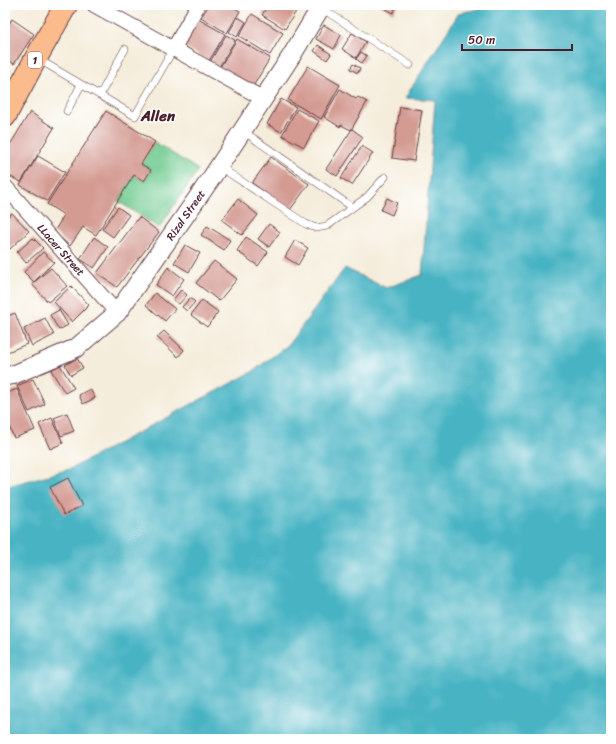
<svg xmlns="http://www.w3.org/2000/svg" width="616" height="744" font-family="Sriracha,sans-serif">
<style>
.green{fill:#71cb91;stroke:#5e755e}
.water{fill:#47b3c3;stroke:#486977}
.building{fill:#d49b93}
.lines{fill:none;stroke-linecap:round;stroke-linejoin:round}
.service-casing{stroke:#643e45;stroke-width:8}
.minor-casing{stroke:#643e45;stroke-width:16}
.tertiary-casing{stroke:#643e45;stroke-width:20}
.trunk-casing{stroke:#643e45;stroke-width:24}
.service{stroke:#fff;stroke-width:7}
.minor{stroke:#fff;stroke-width:14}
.tertiary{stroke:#fff;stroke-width:18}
.trunk{stroke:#fbbb8d;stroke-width:22}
.labels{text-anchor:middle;stroke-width:3;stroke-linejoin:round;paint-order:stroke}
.shield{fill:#fff;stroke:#80626b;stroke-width:1}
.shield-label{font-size:10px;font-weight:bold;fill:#4a1f2b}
.street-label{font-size:11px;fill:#4a1f2b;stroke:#fff}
.district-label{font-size:15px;font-weight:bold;fill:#4a1f2b;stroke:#fff}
</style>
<rect width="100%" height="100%" fill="#fff"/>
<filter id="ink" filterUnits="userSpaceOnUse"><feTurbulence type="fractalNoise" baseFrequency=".025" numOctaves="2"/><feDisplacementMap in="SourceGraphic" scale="8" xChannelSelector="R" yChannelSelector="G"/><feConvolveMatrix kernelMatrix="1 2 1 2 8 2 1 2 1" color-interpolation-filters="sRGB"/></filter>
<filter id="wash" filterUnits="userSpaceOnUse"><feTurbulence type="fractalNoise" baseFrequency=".012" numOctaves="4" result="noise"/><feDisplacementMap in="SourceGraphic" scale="16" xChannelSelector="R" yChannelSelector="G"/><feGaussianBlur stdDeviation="0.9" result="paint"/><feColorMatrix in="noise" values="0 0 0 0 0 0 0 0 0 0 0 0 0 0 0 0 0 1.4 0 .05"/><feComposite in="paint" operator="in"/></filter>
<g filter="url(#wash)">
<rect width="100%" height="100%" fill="#f5eddb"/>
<path class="green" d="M155 142 198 170 159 228 118 201 134 175 145 181 151 170 141 164Z"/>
<path class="water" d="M488 5H611V739H5V487L70 469 252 372 288 345 345 268 386 288 422 275 435 100 405 98 459 13 488 7Z"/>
<g id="blocks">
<path class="building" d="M209 5H229L240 11 227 33 201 17Z
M268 5H300L285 29 262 15Z
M380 5H398L393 13Z
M252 14 283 33 270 55 239 36Z
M238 17 246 22 237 37 229 32Z
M12 19 34 34 14 64 5 58V30Z
M198 19 225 34 209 61 182 45Z
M324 25 341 35 334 49 316 39Z
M352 33 366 42 356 58 342 49Z
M226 35 235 40 219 67 210 62Z
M237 39 270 58 252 88 219 69Z
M318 45 331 54 327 60 314 51Z
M361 52 367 56 362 63 356 59Z
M353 64 360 68 358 73 350 69Z
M5 66 11 70 5 80Z
M308 66 340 85 321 119 288 100Z
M340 89 356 99 358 97 367 102 351 130 341 125 340 127 324 117Z
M281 99 296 107 281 132 267 124Z
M400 107 422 110 414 161 392 158Z
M297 109 319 121 304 147 282 135Z
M106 111 155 142 141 164 151 170 144 181 134 175 96 235 83 227 70 246 54 232 64 215 47 204Z
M30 112 54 128 21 182 5 174V153Z
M352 129 363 137 337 176 326 169Z
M362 146 373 153 352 185 341 178Z
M38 156 65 172 47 201 20 185Z
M271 157 309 184 290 210 252 183Z
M387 198 397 203 392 215 381 210Z
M238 199 258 215 242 235 222 220Z
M118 207 129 215 113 237 102 229Z
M12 213 29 231 10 249 5 244V219Z
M139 217 159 232 117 287 97 273Z
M269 224 280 232 269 247 258 239Z
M207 226 230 240 224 250 201 235Z
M94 237 108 247 94 268 80 259Z
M246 237 268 252 258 266 237 251Z
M33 238 43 248 26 263 17 252Z
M295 240 308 248 298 265 285 257Z
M185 245 200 253 189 272 174 263Z
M43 252 54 262 34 282 24 272Z
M214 261 237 279 219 301 196 283Z
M168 267 184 279 172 296 156 285Z
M51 268 67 286 48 302 32 284Z
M71 286 89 305 72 322 54 302Z
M181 290 187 295 179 304 173 300Z
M155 293 175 309 165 321 146 305Z
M190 298 195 302 187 311 182 307Z
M202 300 218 312 207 327 191 315Z
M59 310 68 325 59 330 50 315Z
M15 313 27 344 5 353V317Z
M45 318 54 335 32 346 24 329Z
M164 331 184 350 178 357 157 337Z
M77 358 83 368 71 375 65 365Z
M60 365 74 388 65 393 51 370Z
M33 379 45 404 29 412 17 386Z
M17 389 35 430 14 438 5 417V394Z
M90 389 95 398 83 404 79 395Z
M67 413 74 431 61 436 54 418Z
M52 418 63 443 50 449 39 424Z
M68 478 82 506 64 515 50 487Z"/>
</g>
</g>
<g filter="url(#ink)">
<use href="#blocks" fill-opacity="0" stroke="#643e45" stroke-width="1"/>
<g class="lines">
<defs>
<path id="service" d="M321 8 410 65
M38 59 135 116 174 48
M100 95 125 49
M67 111 81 85
M243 131 352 207
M220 167 306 224 316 228 327 226 367 197 385 177"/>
<g id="minor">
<path d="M94 5 264 99"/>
<path d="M174 48 198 5"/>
<path id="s1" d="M5 186 117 313"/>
</g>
<g id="tertiary">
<path id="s2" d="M5 376 13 375 76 348 117 313 210 180 292 55 322 5"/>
</g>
<path id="trunk" d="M5 116 36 58 66 5"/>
</defs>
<use href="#service" class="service-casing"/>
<use href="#minor" class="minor-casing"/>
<use href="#tertiary" class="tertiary-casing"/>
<use href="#trunk" class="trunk-casing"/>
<use href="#service" class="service"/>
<use href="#minor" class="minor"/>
<use href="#tertiary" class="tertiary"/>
<use href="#trunk" class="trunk"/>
</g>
</g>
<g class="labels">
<rect class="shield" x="28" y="52" width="14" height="16" rx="3"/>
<g class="shield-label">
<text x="35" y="64">1</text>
</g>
<g class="street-label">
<text dy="4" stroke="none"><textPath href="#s2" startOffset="250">Rizal Street</textPath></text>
<text dy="4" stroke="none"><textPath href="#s1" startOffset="85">LLacer Street</textPath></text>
</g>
<g class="district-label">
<text x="158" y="121">Allen</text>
</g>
</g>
<rect width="616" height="744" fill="none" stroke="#fff" stroke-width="20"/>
<path d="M462 44v6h110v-6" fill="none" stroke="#4a1f2b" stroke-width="2"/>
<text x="468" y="44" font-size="12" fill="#4a1f2b" stroke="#ffffff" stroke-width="3" paint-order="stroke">50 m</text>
</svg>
